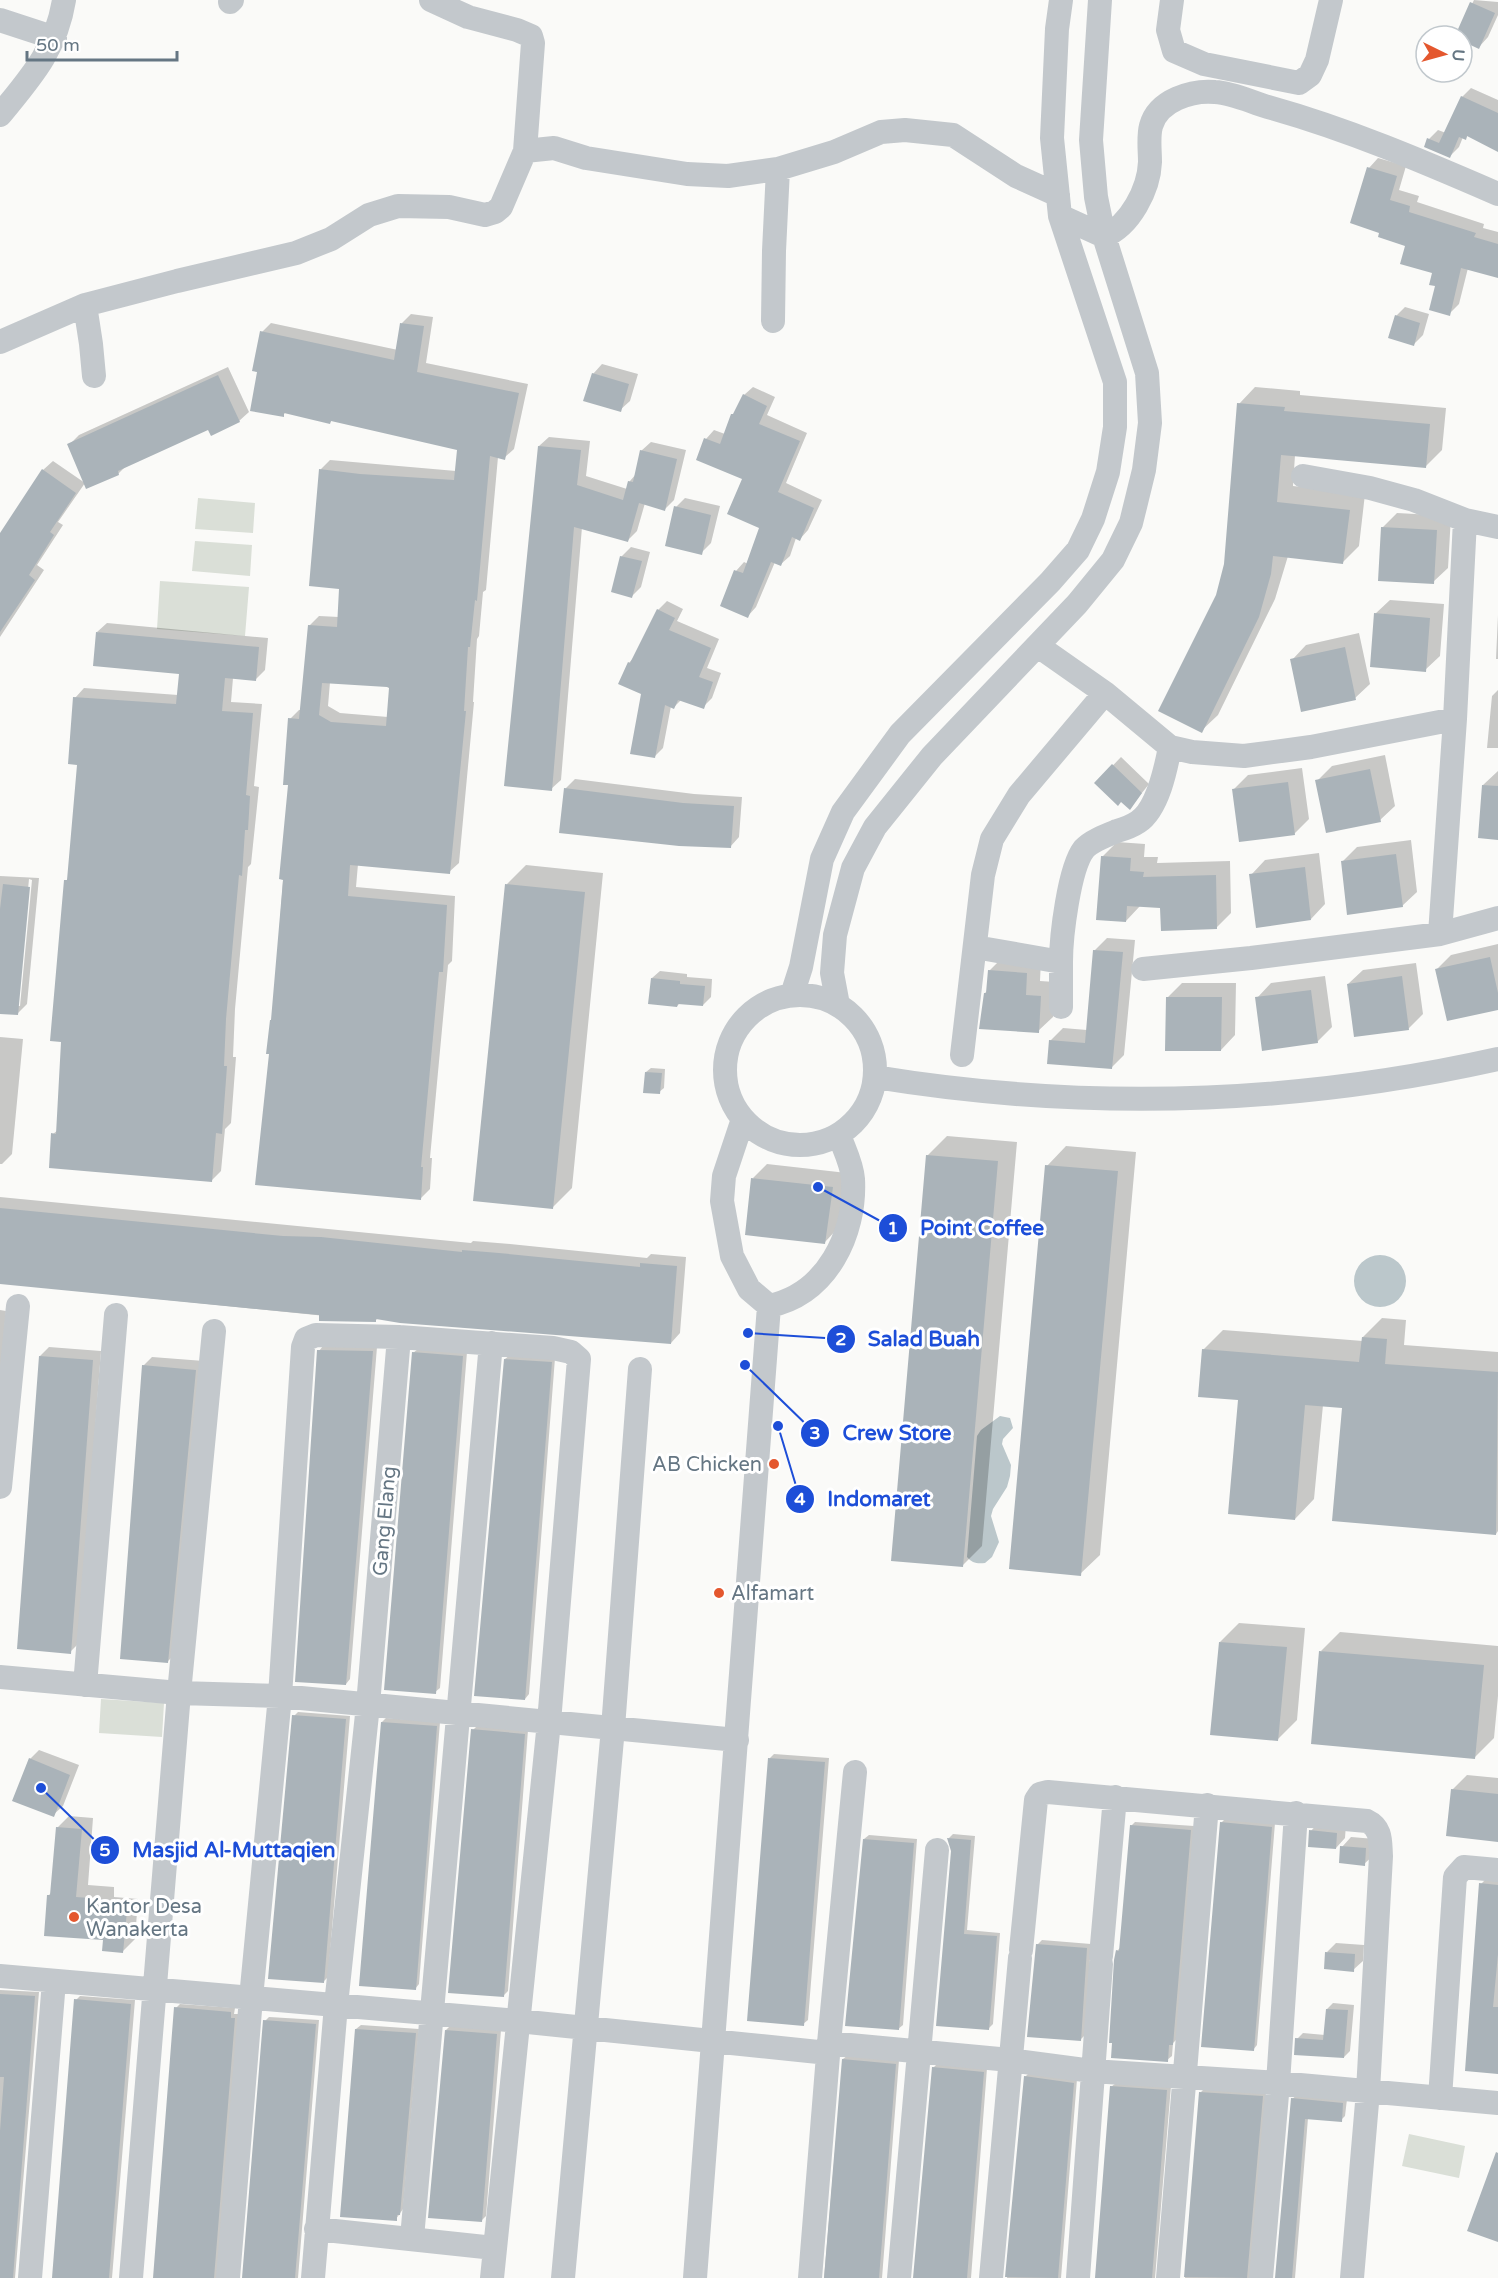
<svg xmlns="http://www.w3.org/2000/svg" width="1498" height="2278" font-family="'Varela Round',sans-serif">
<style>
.green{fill:#dadfd7}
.water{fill:#bbc7cb}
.shadow{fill:#0003;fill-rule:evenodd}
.building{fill:#aab3b9;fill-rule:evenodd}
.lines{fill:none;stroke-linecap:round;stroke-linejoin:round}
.minor{stroke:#c3c8cc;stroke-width:24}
.poi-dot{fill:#e4572e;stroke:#fff;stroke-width:2}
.labels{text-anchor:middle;stroke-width:6;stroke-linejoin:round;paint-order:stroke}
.poi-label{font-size:20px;fill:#657683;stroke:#fff;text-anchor:start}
.street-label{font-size:20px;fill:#657683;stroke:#fff}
.leader{fill:none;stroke:#1d4ed8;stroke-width:2}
.callout-dot{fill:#1d4ed8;stroke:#fff;stroke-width:2}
.mark-label{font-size:18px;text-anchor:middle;font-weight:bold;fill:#fff}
.callout-label{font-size:21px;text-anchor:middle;font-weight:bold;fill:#1d4ed8;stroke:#fff;stroke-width:6;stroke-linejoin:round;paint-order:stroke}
</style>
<rect width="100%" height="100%" fill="#fafaf8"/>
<path class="green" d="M198 498 255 503 253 533 195 529Z
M195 541 252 545 250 576 192 571Z
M160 581 249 587 245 636 157 629Z
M101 1699 164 1703 162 1737 99 1733Z
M1409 2134 1465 2146 1459 2178 1402 2166Z"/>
<path class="water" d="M1354 1281a26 26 0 1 1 52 0a26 26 0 1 1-52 0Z
M1000 1416 1010 1418 1013 1428 1003 1439 1002 1444 1011 1465 1010 1476 1007 1487 993 1509 991 1516 999 1542 992 1557 985 1563C977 1564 972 1563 967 1557L977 1436 981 1430Z"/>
<path class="shadow" d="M1474 0 1498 2V15L1488 37 1479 47 1462 39V36H1456Z
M1471 88 1498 100V151L1468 135 1466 138 1463 137 1459 147 1450 156 1429 139 1438 130 1446 133 1462 97Z
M1378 158 1406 166 1399 190 1419 196 1417 202 1484 224 1483 228 1498 232V274L1468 268 1459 304 1449 314 1437 285 1434 272 1407 245 1369 168Z
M1405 307 1429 314 1423 335 1413 345 1396 316Z
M411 314 433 317 426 363 528 384 514 449 504 458 498 457 486 590 483 592 479 636 477 639 473 702H474L459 863 449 872 358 864 356 887 455 896 452 961 448 965 430 1158H432L430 1189 421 1198 273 1018 290 784V719L299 710H302L309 626 319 616 339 617 341 587 321 469 330 460 456 471 458 449 333 419 330 422 286 412 283 415 258 370 262 332 271 323 398 350 402 323ZM330 682 388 686 390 688 388 717 340 713 328 706Z
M602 364 638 374 630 401 620 410 593 374Z
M228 367 249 412 239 421 209 428 126 466 118 474 69 445 79 435Z
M753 387 775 397 767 415 807 433 786 483 822 500 808 530 800 539 796 538 790 556 781 564 775 562 756 607 748 616 736 571 744 562 748 564 761 527 744 478 698 459 706 439 714 430 725 434 744 395Z
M1255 387 1300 391V395L1446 408 1442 450 1426 466 1295 455 1293 486 1365 494 1359 546 1343 562 1288 556 1275 599 1218 715 1201 731 1217 595 1226 564 1239 404Z
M549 437 590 441 586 476 627 489 630 481 636 474 641 451 651 442 686 450 674 500 665 509 645 503 637 531 628 540 582 527 561 780 551 789 539 446Z
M53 461 85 483 58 522 63 525 37 565 44 570 0 637V536L43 470Z
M685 498 720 506 711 543 701 553 676 507Z
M1397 513 1451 516 1448 568 1433 582 1382 528Z
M631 547 650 552 641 587 632 596 621 557Z
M1390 600 1444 604 1440 656 1425 670 1375 614Z
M667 601 683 609 677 621 719 639 707 668 721 673 712 698 703 707 681 700 674 707 671 706 663 748 654 757 643 693 629 663 635 656 658 610Z
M1498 615V659H1496Z
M107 623 268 638 265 670 255 680 233 678 231 702 262 704 254 786 259 787 251 864 248 867 235 1009 233 1057H236L231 1123 225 1129 221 1171 212 1180 53 1134 58 1130 62 1040 66 881 69 877 78 764 75 698 84 688 178 695 180 673 97 632Z
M1359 633 1370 684 1355 698 1292 660 1306 645Z
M1498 690V748H1487L1492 696Z
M1385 755 1395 806 1380 820 1317 781 1332 766Z
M1121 757 1149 784 1130 808 1096 783Z
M1302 768 1309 819 1294 834 1234 789 1248 775Z
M1498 771V839L1483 785Z
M575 779 694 794 742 797 739 837 730 847 565 789Z
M1411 840 1417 892 1402 906 1342 862 1357 847Z
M1117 842 1145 844 1144 857H1158L1157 863 1230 861 1231 913 1216 928 1162 907 1140 906 1126 921 1102 857Z
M1319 853 1325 904 1311 919 1251 875 1265 860Z
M526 865 603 873 572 1188 552 1208 507 884Z
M0 876 39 878 27 1004 17 1014 0 1013ZM29 879 32 880 20 1006H17Z
M1107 938 1135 940 1124 1055 1111 1068 1050 1041 1063 1028 1087 1030 1094 951Z
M1498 944V1009L1437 969 1451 955Z
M1004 956 1041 959 1040 981 1055 982 1053 1017 1038 1031 985 993 988 990 989 971Z
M1416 963 1423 1014 1408 1029 1348 984 1363 970Z
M660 971 687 974V977L712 979 711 997 703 1005 680 1003 677 1006 652 978Z
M1325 976 1332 1027 1317 1042 1257 998 1271 983Z
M1182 983H1236L1235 1035 1221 1050 1167 998Z
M0 1037 23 1039 12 1154 2 1164H0Z
M651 1068 665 1069 664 1088 659 1092 646 1072Z
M947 1136 1017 1142 982 1546 962 1566 927 1156Z
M1066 1146 1136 1152 1100 1555 1080 1574 1047 1166Z
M767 1164 847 1173 839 1227 825 1242 753 1178Z
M0 1197 471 1243 473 1241 510 1244 647 1258 651 1254 686 1257 680 1333 671 1343 378 1318 375 1321 0 1283Z
M0 1310 6 1311 0 1377Z
M1382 1318 1406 1320 1404 1345 1498 1352V1531L1496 1534 1343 1406 1323 1405 1314 1499 1295 1519 1239 1398 1203 1350 1223 1330 1363 1341V1337Z
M323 1346 377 1347 350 1679 346 1684 319 1351Z
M49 1347 101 1351 79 1643 70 1652 40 1356Z
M418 1349 467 1352 440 1688 435 1692 413 1353Z
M510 1355 555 1358 529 1694 525 1699 505 1359Z
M152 1357 204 1361 176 1653 167 1662 143 1366Z
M1239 1623 1305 1628 1297 1720 1278 1739 1220 1642Z
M1340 1632 1498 1646V1696L1494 1738 1475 1757 1321 1651Z
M298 1712 350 1716 328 1977 323 1982 294 1716Z
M386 1718 440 1722 419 1984 415 1989 382 1722Z
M477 1726 528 1730 508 1991 503 1996 473 1730Z
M39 1750 79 1765 63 1806 53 1815 30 1759Z
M774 1754 829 1758 808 2020 803 2024 770 1758Z
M1467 1775 1498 1778V1841L1452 1790Z
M69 1816 93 1818 88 1885 114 1887V1897L138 1899 135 1939 123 1951 49 1895 52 1892 57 1828Z
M1226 1818 1275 1823 1257 2045 1253 2050 1221 1823Z
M1320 1821 1346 1824 1345 1838 1336 1848 1311 1831Z
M1135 1822 1194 1826 1177 2039 1173 2043 1172 2056 1167 2060 1117 1951 1121 1947 1131 1826Z
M953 1834 975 1836 967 1930 1000 1933 993 2024 989 2028 937 2025 953 1851 949 1838Z
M869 1835 917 1839 903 2025 898 2029 864 1839Z
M1351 1837 1375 1839 1374 1855 1364 1864 1342 1847Z
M1486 1879 1498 1880V2072L1481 1884Z
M1042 1940 1091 1944 1085 2035 1080 2040 1037 1945Z
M1336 1943 1364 1945 1363 1961 1353 1970 1327 1952Z
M0 1990 39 1992 15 2278H0Z
M80 1996 135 2000 112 2278H53L76 2000Z
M1333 2003 1354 2005 1350 2051 1344 2057 1297 2039 1303 2033 1325 2035 1327 2009Z
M180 2004 235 2008 234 2014H239L219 2278H154L176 2008Z
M269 2017 319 2020 298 2278H244L265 2021Z
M361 2025 419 2029 403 2209 396 2219 356 2029Z
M450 2026 501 2030 486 2216 482 2220 446 2030Z
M848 2055 899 2060 882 2278H824L843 2059Z
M938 2063 987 2068 971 2278H915L933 2068Z
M1029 2073 1077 2079 1061 2278H1007L1025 2077Z
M1116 2083 1171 2086 1155 2278H1096L1111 2087Z
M1205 2088 1266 2092 1252 2278H1185L1200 2093Z
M1297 2095 1347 2099 1345 2116 1341 2120 1308 2118 1295 2278H1277L1292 2099Z"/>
<path class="building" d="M1470 2 1495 13 1479 49 1462 41V36H1455Z
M1461 96 1498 113V152L1467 136 1466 140 1459 137 1450 158 1424 147 1427 138 1439 143Z
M1367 167 1397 176 1390 200 1410 206 1409 212 1476 233 1474 237 1498 244V278L1461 268 1450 316 1429 310 1435 286 1429 285 1432 273 1400 264 1405 246 1378 237 1379 233 1350 223Z
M1395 315 1420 323 1414 346 1388 338Z
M400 323 424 326 417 372 519 393 505 460 490 456 477 601 475 600 470 647H468L464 711H466L450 874 350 865 348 896 447 905 443 972H439L421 1167H423L421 1200 255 1185 269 1054H266L270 1020H271L283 880 279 879 288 785H283L288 718 299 719 308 625 337 627 339 589 309 586 319 469 360 474 454 480 457 450 331 421 330 424 284 413V417L250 411 257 372 252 371 260 331 394 360ZM322 683 387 687 389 688 386 726 331 722 319 715Z
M592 373 629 384 621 412 583 401Z
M218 375 240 422 211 436 208 430 118 471 119 475 86 489 67 444Z
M743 394 767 406 759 424 800 441 778 492 814 508 800 541 792 537 781 566 771 562 748 618 720 606 734 570 743 573 759 528 727 514 742 479 696 460 704 438 720 444 731 414H733Z
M1237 403 1285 407 1284 411 1430 424 1426 468 1281 455 1277 502 1350 510 1343 564 1273 556 1271 574 1259 617 1202 733 1158 711 1216 595 1224 564Z
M538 446 581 450 577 485 623 500 628 481 633 482 640 450 677 459 665 511 639 503 628 542 574 527 552 791 504 786Z
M42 469 76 493 50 532 54 535 29 575 35 580 0 632V533Z
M674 506 711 515 702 555 665 546Z
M1381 527 1437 530 1434 584 1378 581Z
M620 556 642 561 632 598 611 592Z
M657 609 675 618 669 630 711 648 699 677 713 682 704 709 678 700 674 709 665 705 655 758 630 754 641 694 618 684 628 662 630 663Z
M1374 613 1430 618 1426 672 1370 667Z
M96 632 259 647 256 681 225 678 222 711 253 713 246 795 250 796 248 830H245L242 876 239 875 226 1019 224 1066H227L222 1134 216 1133 212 1182 49 1168 51 1133 56 1134 61 1042 50 1041 64 880H67L77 765 68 764 73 697 176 704 179 674 93 666Z
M1345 647 1356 700 1301 712 1290 659Z
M1112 764 1142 793 1130 810 1121 802 1118 806 1094 783Z
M1370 769 1381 822 1326 833 1315 780Z
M1288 782 1295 835 1239 842 1232 789Z
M1482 785 1498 786V840L1478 838Z
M564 788 683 803 734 806 731 848 679 846 559 833Z
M1396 854 1403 907 1347 915 1341 861Z
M1101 856 1131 858 1130 871 1144 872 1143 877 1216 875 1217 929 1161 931 1160 908 1127 906 1126 922 1096 920Z
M1305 867 1311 920 1256 928 1249 874Z
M3 884 30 887 18 1015 0 1014V909Z
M505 884 585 892 553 1209 473 1201Z
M1093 950 1123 952 1112 1069 1047 1064 1049 1040 1085 1043Z
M1490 957 1498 993V1010L1447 1021 1435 969Z
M988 970 1027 973 1026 995 1041 996 1039 1033 979 1029 984 993H986Z
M1402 976 1409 1030 1354 1037 1347 984Z
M651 978 680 981V984L705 986 703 1006 678 1004 677 1007 648 1004Z
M1311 990 1318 1043 1262 1051 1255 997Z
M1166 997H1222L1221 1051H1165Z
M645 1072 662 1073 660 1094 643 1093Z
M926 1155 998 1161 963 1567 891 1561Z
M1045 1165 1118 1171 1081 1576 1009 1569Z
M751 1178 833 1187 825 1244 745 1235Z
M0 1208 283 1236 321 1237 462 1252V1250L499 1253 640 1267V1263L677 1266 671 1344 400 1323 376 1319V1322L319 1321V1315L0 1284Z
M1362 1337 1387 1339 1385 1364 1498 1372 1496 1535 1332 1521 1342 1408 1305 1405 1295 1520 1228 1514 1238 1400 1198 1397 1202 1349 1359 1362Z
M317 1350 373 1351 346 1685 295 1682Z
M412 1352 463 1356 436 1694 384 1690Z
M39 1356 93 1360 71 1654 17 1649Z
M504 1359 552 1362 525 1700 474 1696Z
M142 1365 196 1370 168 1663 120 1659Z
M1219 1642 1287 1647 1278 1741 1210 1735Z
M1319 1651 1484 1665 1475 1759 1311 1744Z
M292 1715 346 1719 324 1983 268 1979Z
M381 1722 437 1726 416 1990 359 1986Z
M471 1729 525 1734 504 1997 448 1993Z
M29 1758 70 1775 54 1817 12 1801Z
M768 1758 825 1762 804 2026 747 2021Z
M1451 1789 1498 1794V1842L1446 1836Z
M1220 1822 1272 1827 1254 2051 1201 2047Z
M1130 1825 1191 1830 1173 2045H1169L1168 2062 1111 2058 1112 2043H1109L1114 1960 1116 1950 1119 1951Z
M56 1827 82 1829 76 1897 103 1899 102 1909 127 1911 123 1953 102 1951 103 1940 44 1936 47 1895H50Z
M1309 1830 1337 1833 1336 1849 1308 1847Z
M947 1838 971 1840 964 1934 997 1936 989 2030 936 2026 951 1851Z
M863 1839 914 1843 899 2030 845 2026Z
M1340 1846 1366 1848 1365 1866 1339 1863Z
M1479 1883 1498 1885V1954L1493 2007H1498V2074L1465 2071Z
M1036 1944 1087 1948 1081 2041 1027 2037Z
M1325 1952 1355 1954 1354 1972 1324 1969Z
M0 1994 35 1996 13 2278H0V2131L4 2077H0Z
M74 1999 131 2004 109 2278H52Z
M174 2007 231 2012V2018H235L214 2278H153Z
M1326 2009 1348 2010 1344 2058 1294 2055 1295 2038 1323 2040Z
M263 2020 316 2024 295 2278H242Z
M355 2029 416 2033 400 2215H397V2221L340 2217Z
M445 2030 497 2034 482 2222 428 2218Z
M842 2059 896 2064 879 2278H824Z
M932 2067 984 2072 967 2278H913Z
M1024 2076 1074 2083 1058 2278 1005 2277Z
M1110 2086 1167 2090 1152 2278H1095Z
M1199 2092 1263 2096 1247 2278 1184 2277Z
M1291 2098 1343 2103 1342 2122 1305 2119 1292 2278H1275Z
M1496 2152 1498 2153V2242L1467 2231Z"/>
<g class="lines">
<path class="minor" d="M431 0 468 17 517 30 531 36 533 43 525 151
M1172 0 1168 30 1174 51 1204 64 1299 83 1310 75 1317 60 1331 0
M230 2 232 0
M0 20 55 38
M0 115C31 77 56 50 64 0
M1060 216 1104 236C1130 226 1149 189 1150 162 1150 150 1148 137 1151 126 1158 100 1192 90 1215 92 1233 93 1251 102 1268 107 1347 129 1422 161 1498 194
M773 321 774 251 778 169
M0 342 85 305
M94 376 91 344 85 305 177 281 296 253 331 239 369 215 398 206 449 207 485 215 495 212 501 207 525 151 554 148 586 158 687 174 728 176 778 169 834 152 881 132 905 130 953 135 1016 176 1058 195
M1303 476 1370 488 1414 500 1465 520 1498 527
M1038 646 1105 693
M1440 934 1455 719 1465 520
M975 947 1061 962C1061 937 1069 868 1084 849 1091 841 1107 835 1117 831 1124 829 1132 826 1138 822 1158 809 1166 768 1170 747
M1143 969 1251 958 1440 934 1498 918
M725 1070a75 75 0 1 1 150 0a75 75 0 1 1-150 0Z
M792 995 801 967 822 859 843 812 900 734 1050 582 1078 550 1093 519 1108 472 1115 427V382L1060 216 1052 138 1057 29 1061 0
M838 1005 832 973 835 935 853 868 875 827 932 756 1077 604 1113 560 1131 523 1144 470 1150 423 1147 373 1104 236 1096 197 1091 140 1100 0
M1061 1007V962
M962 1055 983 875 992 839 1019 795 1105 693 1170 747 1192 752 1244 756 1311 747 1455 719
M875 1077C1083 1111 1293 1105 1498 1059
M743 1119 724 1176 722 1201 732 1256 749 1289 769 1306C827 1294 856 1234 853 1179 852 1164 844 1149 839 1135
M0 1487 18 1306
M0 1677 179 1693 280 1696 737 1740
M85 1685 116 1315
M1021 1950 1036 1800 1040 1794 1048 1792 1367 1821C1382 1828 1380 1842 1381 1856L1368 2091 1352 2278
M1101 1956 1115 1797
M0 1976 518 2021 828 2053
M829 2043 1010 2060 1092 2071 1278 2083 1498 2103
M1440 2098 1455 1877 1464 1867 1498 1870
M316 2229 494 2248
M412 2238 491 1343
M30 2278 54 1981
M131 2278 179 1693 214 1331
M228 2278 251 1998 280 1696 303 1347 306 1339 316 1335 399 1337 553 1348 571 1352 579 1359 549 1722 492 2278
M313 2278 336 2005 368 1705 399 1337
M563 2278 613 1728 640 1369
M695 2278 769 1306
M810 2278 829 2043 855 1772
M899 2278 937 1850
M991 2278 1020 1958
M1078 2278 1101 1964
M1168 2278 1207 1805
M1261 2278 1278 2083 1296 1813"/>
</g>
<g class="poi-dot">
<circle cx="774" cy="1464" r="6"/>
<circle cx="719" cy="1593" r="6"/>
<circle cx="74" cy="1917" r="6"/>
</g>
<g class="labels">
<g class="poi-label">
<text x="762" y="1471" text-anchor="end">AB Chicken</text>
<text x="731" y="1600">Alfamart</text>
<text x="86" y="1913">Kantor Desa<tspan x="86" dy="23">Wanakerta</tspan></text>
</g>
<g class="street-label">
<text transform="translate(384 1521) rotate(-85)" y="7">Gang Elang</text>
</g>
</g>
<path class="leader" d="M818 1187L893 1228M748 1333L841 1339M745 1365L815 1433M778 1426L800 1499M41 1788L105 1850"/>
<g class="callout-dot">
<circle cx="818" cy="1187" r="6"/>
<circle cx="748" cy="1333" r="6"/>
<circle cx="745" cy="1365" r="6"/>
<circle cx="778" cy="1426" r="6"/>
<circle cx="41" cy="1788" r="6"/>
<circle cx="893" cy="1228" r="15"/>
<circle cx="841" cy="1339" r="15"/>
<circle cx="815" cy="1433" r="15"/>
<circle cx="800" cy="1499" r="15"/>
<circle cx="105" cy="1850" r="15"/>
</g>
<g class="mark-label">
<text x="893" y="1234">1</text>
<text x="841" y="1345">2</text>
<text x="815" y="1439">3</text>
<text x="800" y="1505">4</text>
<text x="105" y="1856">5</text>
</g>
<g class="callout-label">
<text x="982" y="1235">Point Coffee</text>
<text x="924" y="1346">Salad Buah</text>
<text x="897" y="1440">Crew Store</text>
<text x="879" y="1506">Indomaret</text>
<text x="234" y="1857">Masjid Al-Muttaqien</text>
</g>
<g transform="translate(1444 54) rotate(95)"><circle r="28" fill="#ffffff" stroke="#c1c8cd" stroke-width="1.5"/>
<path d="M0-4.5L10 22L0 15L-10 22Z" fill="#e4572e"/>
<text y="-9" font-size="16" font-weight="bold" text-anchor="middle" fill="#657683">U</text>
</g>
<path d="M27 51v9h150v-9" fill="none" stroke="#657683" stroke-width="3"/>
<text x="36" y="51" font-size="18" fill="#657683" stroke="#ffffff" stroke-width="4.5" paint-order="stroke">50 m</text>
</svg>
